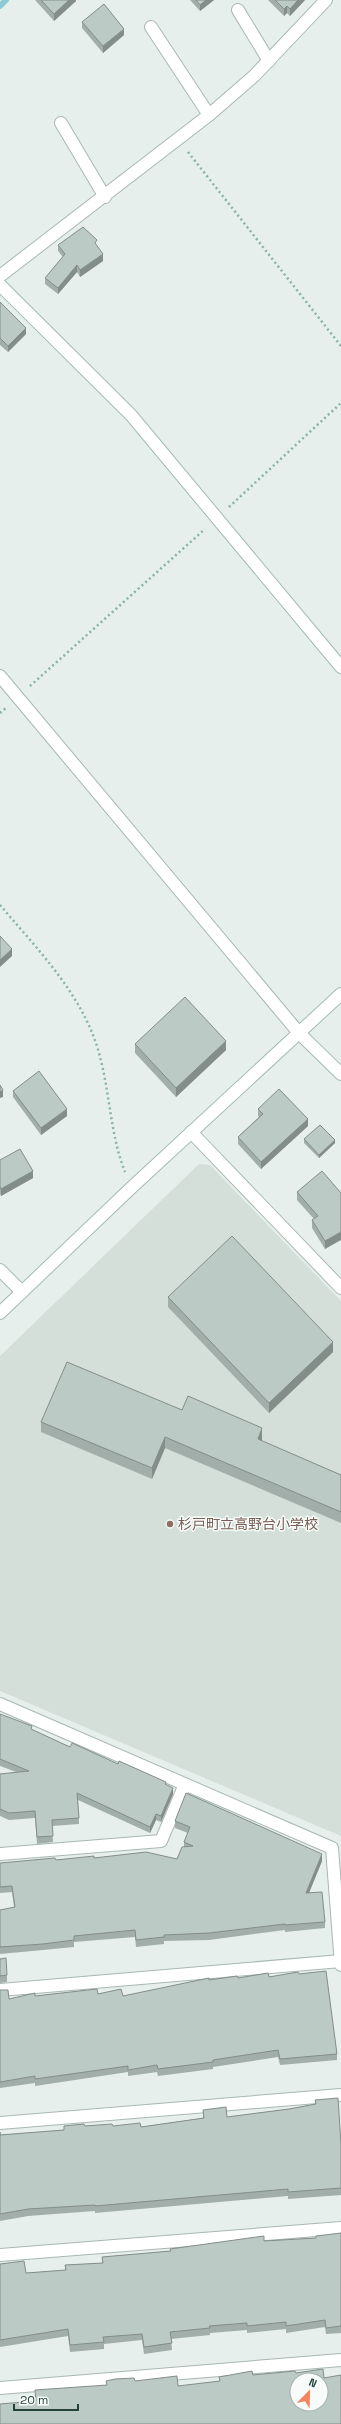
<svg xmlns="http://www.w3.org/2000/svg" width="341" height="2424" font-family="'Space Grotesk','Noto Sans JP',sans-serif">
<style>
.built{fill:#d4dfda}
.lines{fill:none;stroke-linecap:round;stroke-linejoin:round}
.stream{stroke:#8ec9d4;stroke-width:6}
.lane-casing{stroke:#a8b8b2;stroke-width:14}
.street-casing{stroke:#a8b8b2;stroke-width:14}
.secondary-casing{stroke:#a4bbb3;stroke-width:14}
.path{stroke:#86b3a5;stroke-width:2.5;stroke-dasharray:2 3;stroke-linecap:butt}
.lane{stroke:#fff;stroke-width:12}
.street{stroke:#fff;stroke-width:12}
.secondary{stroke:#fff;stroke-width:12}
.wall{fill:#a1aea9}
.shaded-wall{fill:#838d89}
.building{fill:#bbcac4;stroke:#838d89;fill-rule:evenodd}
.education-dot{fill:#8d6e63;stroke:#f7fbf9;stroke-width:1.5}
.labels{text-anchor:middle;stroke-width:3;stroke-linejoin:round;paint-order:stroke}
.education-label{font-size:14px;fill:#785e54;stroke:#f7fbf9;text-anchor:start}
</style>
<rect width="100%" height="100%" fill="#e6efeb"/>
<path class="built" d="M199 1164 210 1165 341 1301V1836L0 1691V1356Z"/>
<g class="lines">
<path class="stream" d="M0 6 6 0"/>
<defs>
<path id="lane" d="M238 10 269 61
M151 27 209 115
M61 123 105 197"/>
<path id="street" d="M0 276 209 115 254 76 326 0
M0 676 299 1033
M191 1132 341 1288
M0 1270 22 1292
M0 1704 332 1848 341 1965
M0 1854 161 1841 185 1784
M0 1990 341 1961
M0 2123 341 2095
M0 2255 341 2228
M0 2388 341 2360"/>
<path id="secondary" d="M0 285 131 415 341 667
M299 1033 341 1074
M0 1313 131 1188 341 994"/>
</defs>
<use href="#lane" class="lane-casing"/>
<use href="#street" class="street-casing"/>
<use href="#secondary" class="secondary-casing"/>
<path class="path" d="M188 152 341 346
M229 507 341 403
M30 686 205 529
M0 713 6 708
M0 905C38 950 83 995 99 1053 110 1092 110 1134 125 1172"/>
<use href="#lane" class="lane"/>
<use href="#street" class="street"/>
<use href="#secondary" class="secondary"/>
</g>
<path class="wall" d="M35 0H76V1L54 21Z
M190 0H214L200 11Z
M268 0H305L290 16 287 13 284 16Z
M82 22 124 35 103 53 82 28Z
M58 245 97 246 103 261 80 277 77 272 58 294 45 284V278L63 257 58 251Z
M0 302 26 334 8 352 0 345Z
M135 1044 226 1050 176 1097 135 1053Z
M13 1091 67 1116 41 1135 13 1097Z
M258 1109 308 1126 261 1169 238 1144V1137L259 1117 258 1116Z
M304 1139 335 1143 319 1158 304 1143Z
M0 1160 33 1178 1 1196 0 1194Z
M297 1192 341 1193 325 1249 312 1228V1220L314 1219 297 1200Z
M168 1297 333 1352 269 1413 168 1307Z
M182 1410 262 1439 261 1441 341 1475V1523L165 1448 152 1479 41 1432V1422Z
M0 1714 32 1730 70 1747 118 1764 166 1785 173 1794 161 1822 156 1820 150 1833 78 1800 79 1824 52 1826 53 1842 37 1844 35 1818 9 1820 0 1816V1774L16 1772 0 1766Z
M175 1821 322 1861 309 1893 325 1922V1928L285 1932V1930L209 1940 164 1941V1944L136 1947 135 1937 74 1942V1947L43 1950 0 1954V1910L14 1907 12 1892 0 1893V1863L94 1858 177 1859 184 1847V1842L188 1833 175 1828Z
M0 1959 7 1975V1982L0 1983Z
M299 1974 337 2054V2060L280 2065 278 2057 213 2067V2069L158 2076 157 2072 128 2076V2072L35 2086V2083L0 2088V1990L9 1999 35 1996 98 1994 123 1996 209 1980 269 1977Z
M315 2100 341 2145V2195L288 2199V2196L95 2213V2211L28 2216 0 2221V2132V2135L64 2130V2126L141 2127 203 2118V2110L227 2117 289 2109 315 2104Z
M341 2233V2333L326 2334 325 2327 286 2333V2329L247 2333V2330L210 2333V2335L171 2339 172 2350 144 2354 142 2340 104 2344V2349L70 2352 68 2336 0 2347V2264L26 2273 65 2270V2265L102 2263V2257L170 2251 264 2241 316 2238Z"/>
<path class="shaded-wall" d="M69 0H76V1L54 21V14Z
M206 0H214L200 11V5Z
M298 0H305L290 16V9Z
M287 6V13L284 16V9Z
M124 29V35L103 53V46Z
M103 254V261L80 277V270Z
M77 265V272L58 294V288Z
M26 328V334L8 352V346Z
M12 949V956L0 967V960Z
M226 1041V1050L176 1097V1088Z
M3 1090V1097L0 1098V1092Z
M67 1109V1116L41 1135V1128Z
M308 1119V1126L261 1169V1162Z
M335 1140V1143L319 1158V1155Z
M33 1171V1178L1 1196V1189Z
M341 1232V1240L325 1249V1241Z
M333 1342V1352L269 1413V1403Z
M262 1428V1439L258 1450V1439Z
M165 1437V1448L152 1479V1468Z
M173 1788V1794L161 1822V1816Z
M156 1814V1820L150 1833V1827Z
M322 1854V1861L306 1900V1893Z"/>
<path class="building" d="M41 0H69L54 14Z
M196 0H206L200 5Z
M275 0H298L290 9 287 6 284 9Z
M104 4 124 29 103 46 82 22Z
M83 227 97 240 95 243 103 254 80 270 77 265 58 288 45 278 65 254 58 245Z
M0 302 26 328 8 346 0 338Z
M0 936 12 949 0 960Z
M185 997 226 1041 176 1088 135 1044Z
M39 1071 67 1109 41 1128 13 1091Z
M0 1085 3 1090 0 1092Z
M279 1089 308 1119 261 1162 238 1137 263 1114 258 1109Z
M320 1125 335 1140 319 1155 304 1139Z
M20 1149 33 1171 1 1189 0 1187V1160Z
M322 1171 341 1193V1232L325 1241 312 1220 318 1216 297 1192Z
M232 1236 333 1342 269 1403 168 1297Z
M67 1362 182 1410 188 1396 262 1428 258 1439 341 1475V1512L165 1437 152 1468 41 1422Z
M0 1714 32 1726 31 1729 70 1747 72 1743 118 1764 119 1761 166 1782 165 1784 173 1788 161 1816 156 1814 150 1827 77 1793 79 1818 52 1820 53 1836 37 1837 35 1811 9 1813 0 1809V1774L29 1771 0 1759Z
M186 1793 322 1854 306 1893 322 1892 325 1922 285 1925V1924L209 1933 164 1935V1937L136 1940 135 1930 74 1936V1940L43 1944 0 1947V1910L15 1907 12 1886 0 1887V1863L55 1858 56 1860 94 1856V1858L146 1852 177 1859 182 1847 193 1846 184 1842 190 1827 175 1821Z
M6 1958 7 1975 0 1976V1959Z
M326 1971 337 2054 280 2059 278 2050 213 2060V2062L158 2069 157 2065 128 2070V2066L35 2079V2076L0 2082V1990H8L9 1999 35 1993V1996L97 1989 98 1994 121 1989 123 1996 209 1978V1980L237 1976 238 1978 268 1973 269 1977 298 1972 299 1974Z
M338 2098 341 2145V2188L288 2192V2189L95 2206V2205L28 2209 0 2214V2132V2135L64 2130V2126L84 2124 85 2126 112 2124 113 2126 140 2123 141 2127 204 2118 203 2110 226 2107 227 2117 289 2109 316 2104 315 2100Z
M341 2233V2326L326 2328 325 2320 286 2326V2322L247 2326V2323L209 2326 210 2328 170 2332 172 2343 144 2347 142 2334 103 2337 104 2342 70 2345 68 2329 0 2340V2264L24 2261 26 2273 66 2270 65 2265 103 2263 102 2257 171 2251 170 2249 264 2236V2241L316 2238V2236Z
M323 2369 324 2378 341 2375V2424H0V2404L36 2401 35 2390 107 2385 106 2381 115 2379 134 2378 135 2381 177 2376 178 2386 220 2381 219 2377 252 2371 253 2375 295 2371 296 2373ZM297 2380H321V2404H297Z"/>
<circle class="education-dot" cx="170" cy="1524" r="4"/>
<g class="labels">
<g class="education-label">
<text x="178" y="1529">杉戸町立高野台小学校</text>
</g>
</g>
<g transform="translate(309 2392) rotate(23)"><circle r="19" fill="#f7fbf9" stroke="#a3b1ad"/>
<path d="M0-3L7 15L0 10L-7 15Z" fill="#f4845f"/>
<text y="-6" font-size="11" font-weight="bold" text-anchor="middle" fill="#24423a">N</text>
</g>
<path d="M14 2404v6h64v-6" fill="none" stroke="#24423a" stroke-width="2"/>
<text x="20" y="2404" font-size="12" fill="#24423a" stroke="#f7fbf9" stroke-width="3" paint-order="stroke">20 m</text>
</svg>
